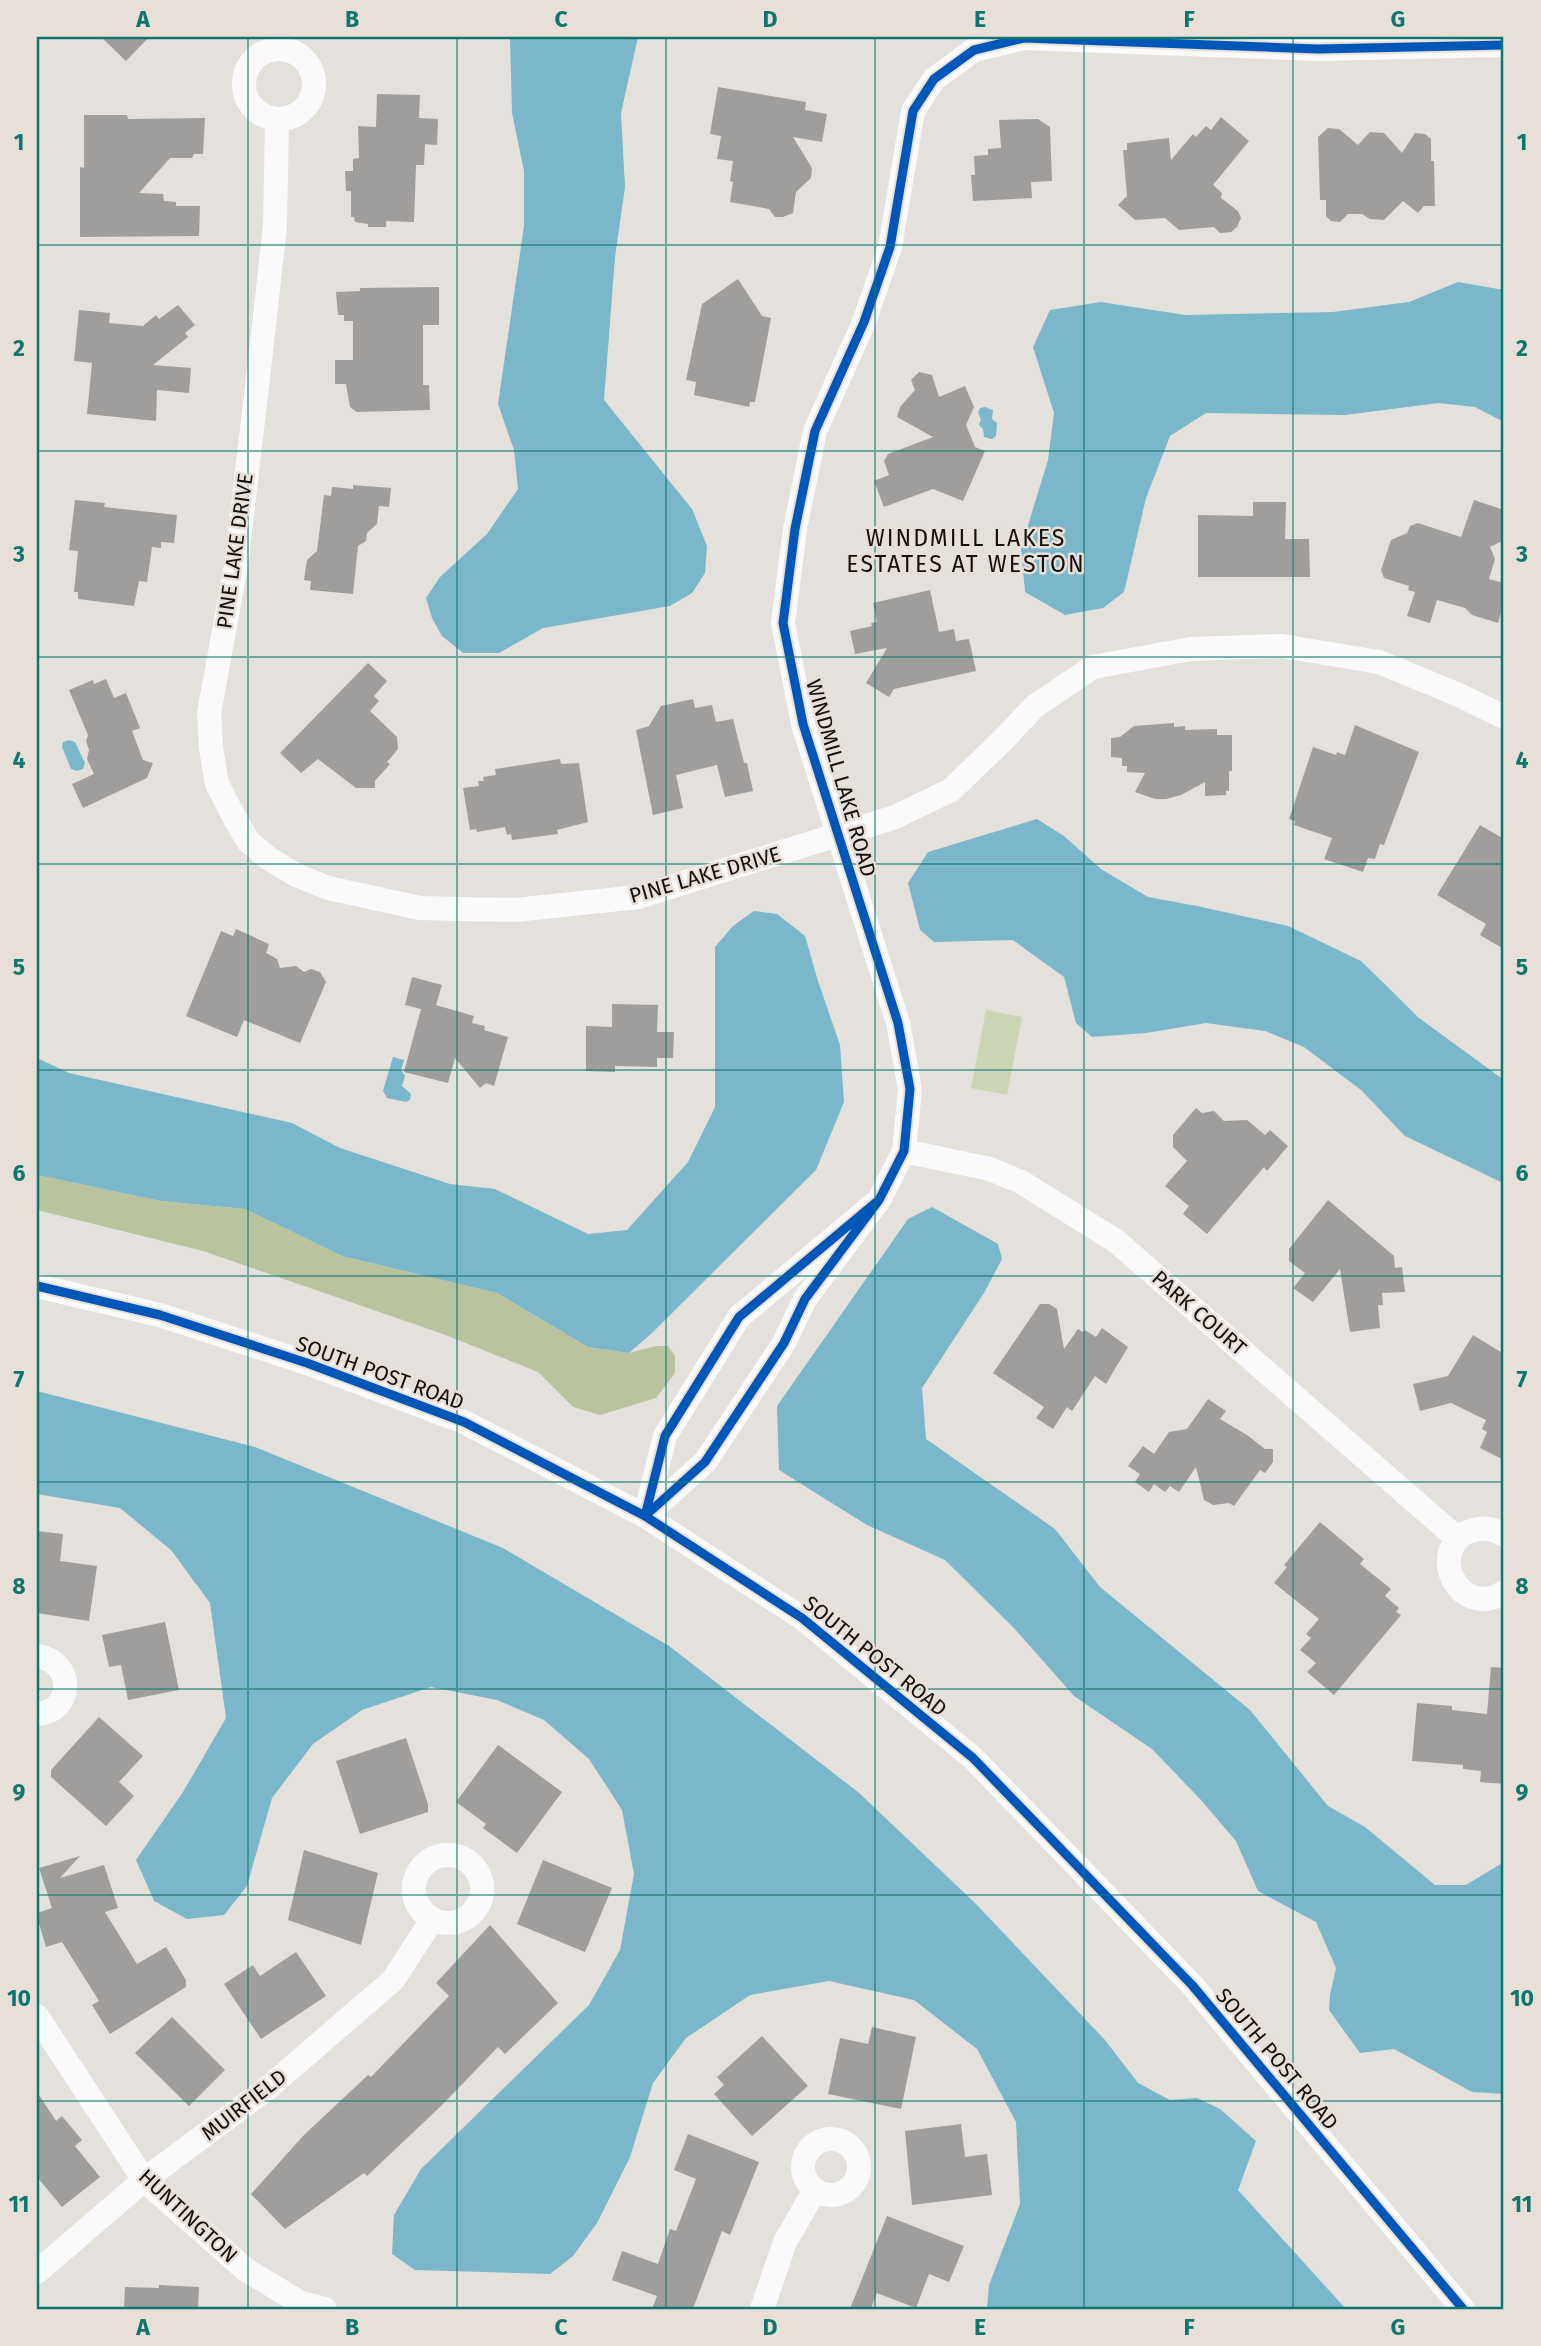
<svg xmlns="http://www.w3.org/2000/svg" width="1541" height="2346" font-family="'Fira Sans',sans-serif">
<style>
.green{fill:#ccd5b3}
.forest{fill:#b9c39d}
.water{fill:#7ab7ca}
.building{fill:#a09e9d}
.lines{fill:none;stroke-linecap:round;stroke-linejoin:round}
.minor{stroke:#fbfafa;stroke-width:24}
.cycleway-casing{stroke:#e8dfd9;stroke-width:13}
.cycleway{stroke:#0057b8;stroke-width:9}
.grid{fill:none;stroke:#0f766e;stroke-width:2;stroke-opacity:0.55}
.labels{text-anchor:middle;stroke-width:5;stroke-linejoin:round;paint-order:stroke}
.street-label{font-size:21px;fill:#120f0d;stroke:#e8dfd9}
.neighbourhood-label{font-size:23px;letter-spacing:2px;fill:#120f0d;stroke:#e8dfd9}
.neatline{fill:none;stroke:#0f766e;stroke-width:2.5}
.grid-label{font-size:23px;text-anchor:middle;font-weight:bold;fill:#0f766e}
</style>
<rect width="100%" height="100%" fill="#e4e0dc"/>
<path class="green" d="M986 1010 1022 1017 1007 1095 971 1088Z"/>
<path class="forest" d="M37 1175 161 1201 245 1209 342 1256 497 1293 588 1347 629 1353 656 1346H668L675 1355V1373L656 1398 600 1415 573 1407 538 1372 443 1334 203 1251 37 1210Z"/>
<path class="water" d="M510 37H638L621 113 625 187 615 257 604 400 692 509 707 546 705 573 692 593 670 606 543 628 499 653H463L442 636 432 618 426 598 440 577 487 534 518 489 514 450 498 404 524 226V171L512 113Z
M1458 282 1504 290V422L1475 407 1438 403 1345 415 1206 413 1170 436 1146 498 1124 592 1103 608 1065 615 1025 592 1021 548 1048 460 1054 413 1033 347 1050 310 1101 302 1185 315 1333 312 1409 302Z
M985 407 993 410 992 419 997 423 996 436 992 439 984 437 983 429 979 425 981 419 978 413 980 408Z
M69 740 75 742 85 763 83 769 77 771 71 769 62 747 63 742Z
M1037 819 1064 836 1101 869 1148 897 1197 906 1288 926 1361 961 1419 1018 1504 1080V1187L1501 1182 1405 1136 1361 1090 1304 1047 1265 1031 1206 1023 1146 1033 1092 1037 1076 1023 1064 977 1013 940 934 942 920 930 908 883 928 852Z
M754 911 777 914 805 936 818 981 840 1045 844 1102 816 1170 653 1332 629 1353 588 1347 497 1293 342 1256 245 1209 161 1201 37 1175V1058L69 1073 292 1123 340 1148 450 1184 495 1189 588 1234 627 1230 688 1162 715 1107V947L733 926Z
M393 1057 404 1060 401 1070 405 1076 402 1086 411 1094 410 1100 406 1102 387 1098 383 1091Z
M932 1207 998 1244 1002 1259 984 1293 922 1388 926 1439 1055 1529 1100 1587 1250 1710 1328 1806 1365 1827 1435 1885H1466L1504 1862V2094L1472 2092 1394 2049 1360 2053 1329 2010 1330 1995 1336 1968 1316 1922 1258 1891 1236 1841 1201 1800 1152 1749 1074 1696 1014 1628 945 1560 867 1525 779 1470 777 1406 908 1219Z
M37 1391 255 1447 503 1548 669 1646 858 1792 975 1903 1105 2040 1138 2083 1170 2100 1197 2098 1220 2109 1256 2141 1238 2190 1346 2309H987L989 2285 1020 2204 1016 2122 977 2049 914 2000 829 1981 750 1995 686 2038 653 2083 630 2157 597 2223 573 2256 550 2274 415 2270 392 2254 394 2215 421 2169 589 2005 620 1950 634 1874 622 1810 589 1759 544 1720 497 1700 431 1687 362 1710 313 1744 272 1798 247 1886 224 1915 187 1919 154 1901 136 1860 183 1792 226 1718 210 1603 171 1550 120 1508 37 1494Z"/>
<path class="building" d="M101 37H149L126 61Z
M718 87 806 102 805 110 827 114 822 142 793 137 812 168 811 178 796 192 793 213 783 217H775L769 209 730 202 733 182 730 181 733 161 717 159 721 136 710 134Z
M377 94 420 95 419 118 438 119 437 145 425 144 424 165H416L414 222 386 221V227H368V224L355 222 354 217H351V191H346L345 171H353V159L359 158 358 126 376 127Z
M84 115H127L128 119 205 118 203 154H194L192 158H170L139 193 163 194 164 201 176 202V206H200L199 236 80 237V167L84 168Z
M1221 117 1249 141 1213 185 1222 193 1221 198 1238 211 1241 218 1237 227 1231 232 1220 233 1214 227 1179 230 1165 218 1135 220 1118 205 1127 196 1123 150H1127V143L1169 138 1171 160 1193 134 1196 137 1206 126 1211 130Z
M1038 119 1050 127 1052 181 1031 182 1032 198 973 201 971 175H975L974 156 988 155V149L1001 148 999 120Z
M1328 128 1339 129 1358 145 1370 132 1384 133 1402 153 1415 133 1425 134 1431 139V161H1434L1435 206H1424L1418 213 1403 201 1384 220 1370 219 1362 214H1348L1340 222 1331 221 1326 216V200H1320L1318 137Z
M738 279 762 316 771 318 755 402H750L749 407 694 395 696 382 686 380 702 304Z
M439 287V325H423V385H429L430 410 357 412 350 407 346 384H335V360H353V321H344V315H338L336 292 360 291V288Z
M178 305 195 325 185 333 188 337 153 365 191 368 189 393 157 390 156 421 87 414 92 363 74 361 79 310 110 313 109 323 143 326 156 315 159 319Z
M919 372 932 375 939 397 965 386 974 407 966 425 975 447 985 451 963 501 933 489 884 507 874 481 889 475 884 461 888 454 933 437 897 417 900 407 915 390 911 380Z
M353 485 391 488 389 507 379 506 377 524 367 533 366 541 358 546 353 594 310 590 311 581 304 580 307 560 317 551 324 495 331 496 332 487 353 489Z
M75 500 105 503 104 507 177 515 174 543 161 542V548L152 547 147 582 139 581 134 606 78 599V592H74L78 551 69 550Z
M1474 500 1504 510V540L1490 547 1495 559 1489 579 1504 583V613L1501 612 1498 623 1472 615 1465 608 1437 600 1430 623 1407 616 1415 592 1408 590 1409 586 1384 578 1381 570 1391 540 1407 533 1410 526 1418 523 1461 537Z
M1253 502H1286L1285 539H1309L1310 577H1198V515L1253 516Z
M930 590 939 632 954 629 956 641 969 639 976 671 894 689 889 697 866 683 887 648 855 654 850 631 872 626 871 623 877 622 873 603Z
M368 663 387 681 374 696 379 701 370 711 397 737 398 749 387 762 390 764 375 781V788H356L318 759 301 773 280 753Z
M106 679 114 698 126 693 140 728 132 731 143 760 153 763 147 778 83 808 72 784 94 774 87 759 89 750 86 741 88 735 69 690 93 680 94 684Z
M693 699 695 708 712 705 716 722 733 719 744 763H747L753 791 725 797 717 765 676 775 683 808 653 815 636 730 649 726 661 706Z
M1174 723V727L1185 726V730L1217 729V735H1232V771H1229V791H1226V795L1205 796V782L1181 795 1166 799H1155L1135 792 1145 773 1127 772V766H1122V758L1111 757V738L1120 737 1134 726Z
M1355 725 1419 752 1384 845 1380 844 1375 859 1368 858 1363 872 1324 859 1332 838 1294 825 1295 821 1289 819 1313 747 1336 755 1337 752 1345 755Z
M560 759 561 764 579 763 588 822 557 830 558 834 512 840 511 834 507 835 505 827 477 832 476 829 470 830 463 788 479 786 478 781H484L483 777 496 775 495 769Z
M1480 825 1504 839V949L1480 935 1486 924 1437 895Z
M236 929 269 944 266 953 277 959 280 968 296 966 304 972 311 969 320 972 326 982 300 1043 244 1020 237 1037 186 1016 221 931 233 936Z
M412 977 442 985 436 1005 474 1016 472 1023 485 1026 484 1030 508 1037 494 1086 486 1083 480 1088 455 1058 448 1083 404 1072 421 1009 405 1005Z
M612 1004 658 1005 657 1032H674L673 1058H657V1067L615 1066V1072L586 1071V1026L612 1027Z
M1196 1108 1202 1113 1214 1111 1224 1121 1247 1120 1265 1135 1270 1130 1288 1146 1267 1171 1264 1167 1207 1234 1183 1214 1189 1206 1165 1186 1187 1161 1173 1147V1135Z
M1328 1200 1394 1256 1395 1268 1402 1267 1405 1292 1382 1293 1383 1305H1378L1380 1328 1350 1332 1340 1269 1313 1302 1293 1288 1305 1273 1289 1261V1249Z
M1040 1304H1049L1057 1309 1064 1349 1078 1329 1083 1332 1085 1330 1096 1337 1102 1328 1128 1347 1106 1384 1095 1376 1072 1411 1067 1407 1053 1429 1036 1418 1044 1407 993 1373Z
M1473 1335 1504 1354V1460L1480 1448 1487 1432 1482 1429 1486 1420 1451 1403 1420 1411 1413 1384 1448 1376Z
M1208 1399 1226 1411 1220 1419 1247 1435 1265 1449H1273V1462L1265 1473 1260 1470 1234 1506 1229 1503 1213 1505 1204 1500 1196 1467 1179 1492 1170 1486 1165 1492 1154 1484 1149 1492 1135 1482 1140 1474 1128 1466 1143 1446 1154 1454 1169 1432 1187 1429Z
M1320 1522 1364 1559 1360 1564 1391 1589 1385 1596 1399 1608 1396 1612 1401 1615 1334 1695 1307 1672 1316 1663 1300 1650 1311 1638 1306 1634 1319 1619 1274 1583 1287 1567 1284 1565Z
M37 1531 63 1534 60 1561 97 1566 89 1621 37 1613Z
M165 1622 179 1690 128 1700 121 1665 109 1667 102 1635Z
M1491 1667 1504 1668V1784L1480 1782 1481 1771 1463 1769V1765L1412 1761 1417 1703 1452 1706V1710L1487 1714Z
M99 1717 143 1756 119 1782 134 1796 106 1826 51 1777V1770Z
M406 1738 428 1804V1812L360 1834 336 1761Z
M498 1745 562 1792 517 1853 483 1828 486 1824 456 1802Z
M304 1850 378 1873 361 1945 288 1920Z
M80 1856 60 1878 104 1865 118 1908 105 1912 137 1964 166 1947 186 1980V1987L110 2034 92 2005 99 2001 62 1942 46 1947 37 1917V1913L52 1908 39 1868Z
M543 1860 612 1888 585 1952 517 1924Z
M490 1925 558 2003 505 2054 498 2047 441 2106 367 2176 364 2173 285 2229 251 2194 304 2135 368 2075 371 2077 449 1996 436 1983Z
M296 1952 326 1996 261 2039 224 1984 253 1965 260 1976Z
M172 2017 225 2070 189 2106 135 2053Z
M872 2027 916 2037 901 2109 828 2094 840 2038 868 2044Z
M762 2036 808 2086 752 2136 714 2094 724 2085 717 2077Z
M37 2092 56 2121 62 2116 82 2140 75 2146 100 2177 62 2207 37 2177Z
M961 2124 965 2157 987 2154 992 2195 912 2205 905 2131Z
M688 2134 759 2162 730 2235 722 2231 693 2309H652L657 2296 612 2280 622 2251 658 2264 670 2229 676 2231 696 2179 674 2170Z
M887 2216 964 2246 949 2282 929 2274 916 2308 877 2293 871 2309H850Z
M159 2285 199 2287 198 2309H124L125 2287 159 2288Z"/>
<g class="lines">
<path class="minor" d="M244 84a35 35 0 1 1 70 0a35 35 0 1 1-70 0Z
M277 119 275 226 261 352 236 566 209 713 211 748 217 784 231 811 248 841 268 858 296 875 328 888 420 908 515 910 638 897 895 817 951 790 1001 742 1035 706 1093 667 1191 649 1282 646 1379 662 1459 695 1504 717
M904 1151 990 1169 1021 1182 1116 1241 1458 1539
M879 1200 739 1317 665 1436 645 1516 705 1462 784 1343 805 1299 879 1200 904 1151 910 1089 898 1023 803 724 783 623 795 529 815 431 864 322 890 247 913 111 934 79 974 50 1024 38 1318 49 1504 45
M37 1286 160 1315 307 1363 464 1422 645 1516 802 1618 973 1758 1192 1985 1463 2309
M1504 1535C1495 1529 1484 1527 1473 1530 1423 1547 1459 1622 1504 1592
M37 1656C75 1661 74 1712 37 1714
M414 1889a34 34 0 1 1 68 0a34 34 0 1 1-68 0Z
M37 2016 144 2180 246 2270 301 2303 325 2309
M803 2167a28 28 0 1 1 56 0a28 28 0 1 1-56 0Z
M37 2272 144 2180 269 2087 393 1980 432 1920
M762 2309 785 2242 815 2190"/>
<defs>
<path id="cycleway" d="M879 1200 739 1317 665 1436 645 1516 705 1462 784 1343 805 1299 879 1200 904 1151 910 1089 898 1023 803 724 783 623 795 529 815 431 864 322 890 247 913 111 934 79 974 50 1024 38 1318 49 1504 45
M37 1286 160 1315 307 1363 464 1422 645 1516 802 1618 973 1758 1192 1985 1463 2309"/>
</defs>
<use href="#cycleway" class="cycleway-casing"/>
<use href="#cycleway" class="cycleway"/>
</g>
<path class="grid" d="M248 37V2309M457 37V2309M666 37V2309M875 37V2309M1084 37V2309M1293 37V2309M37 245H1504M37 451H1504M37 657H1504M37 864H1504M37 1070H1504M37 1276H1504M37 1482H1504M37 1689H1504M37 1895H1504M37 2101H1504"/>
<g class="labels">
<g class="street-label">
<text transform="translate(235 551) rotate(-82)" y="7">PINE LAKE DRIVE</text>
<text transform="translate(841 778) rotate(74)" y="7">WINDMILL LAKE ROAD</text>
<text transform="translate(705 875) rotate(-16)" y="7">PINE LAKE DRIVE</text>
<text transform="translate(1199 1313) rotate(41)" y="7">PARK COURT</text>
<text transform="translate(380 1373) rotate(20)" y="7">SOUTH POST ROAD</text>
<text transform="translate(875 1656) rotate(39)" y="7">SOUTH POST ROAD</text>
<text transform="translate(1277 2059) rotate(50)" y="7">SOUTH POST ROAD</text>
<text transform="translate(244 2105) rotate(-38)" y="7">MUIRFIELD</text>
<text transform="translate(188 2216) rotate(43)" y="7">HUNTINGTON</text>
</g>
<g class="neighbourhood-label">
<text x="966" y="546">WINDMILL LAKES<tspan x="966" dy="26">ESTATES AT WESTON</tspan></text>
</g>
</g>
<rect width="1541" height="2346" fill="none" stroke="#e8dfd9" stroke-width="77"/>
<rect x="38" y="38" width="1464" height="2270" class="neatline"/>
<g class="grid-label">
<text x="143" y="27">A</text>
<text x="352" y="27">B</text>
<text x="561" y="27">C</text>
<text x="770" y="27">D</text>
<text x="980" y="27">E</text>
<text x="1189" y="27">F</text>
<text x="1398" y="27">G</text>
<text x="19" y="150">1</text>
<text x="1522" y="150">1</text>
<text x="19" y="356">2</text>
<text x="1522" y="356">2</text>
<text x="19" y="562">3</text>
<text x="1522" y="562">3</text>
<text x="19" y="768">4</text>
<text x="1522" y="768">4</text>
<text x="19" y="975">5</text>
<text x="1522" y="975">5</text>
<text x="19" y="1181">6</text>
<text x="1522" y="1181">6</text>
<text x="19" y="1387">7</text>
<text x="1522" y="1387">7</text>
<text x="19" y="1594">8</text>
<text x="1522" y="1594">8</text>
<text x="19" y="1800">9</text>
<text x="1522" y="1800">9</text>
<text x="19" y="2006">10</text>
<text x="1522" y="2006">10</text>
<text x="19" y="2212">11</text>
<text x="1522" y="2212">11</text>
<text x="143" y="2335">A</text>
<text x="352" y="2335">B</text>
<text x="561" y="2335">C</text>
<text x="770" y="2335">D</text>
<text x="980" y="2335">E</text>
<text x="1189" y="2335">F</text>
<text x="1398" y="2335">G</text>
</g>
</svg>
